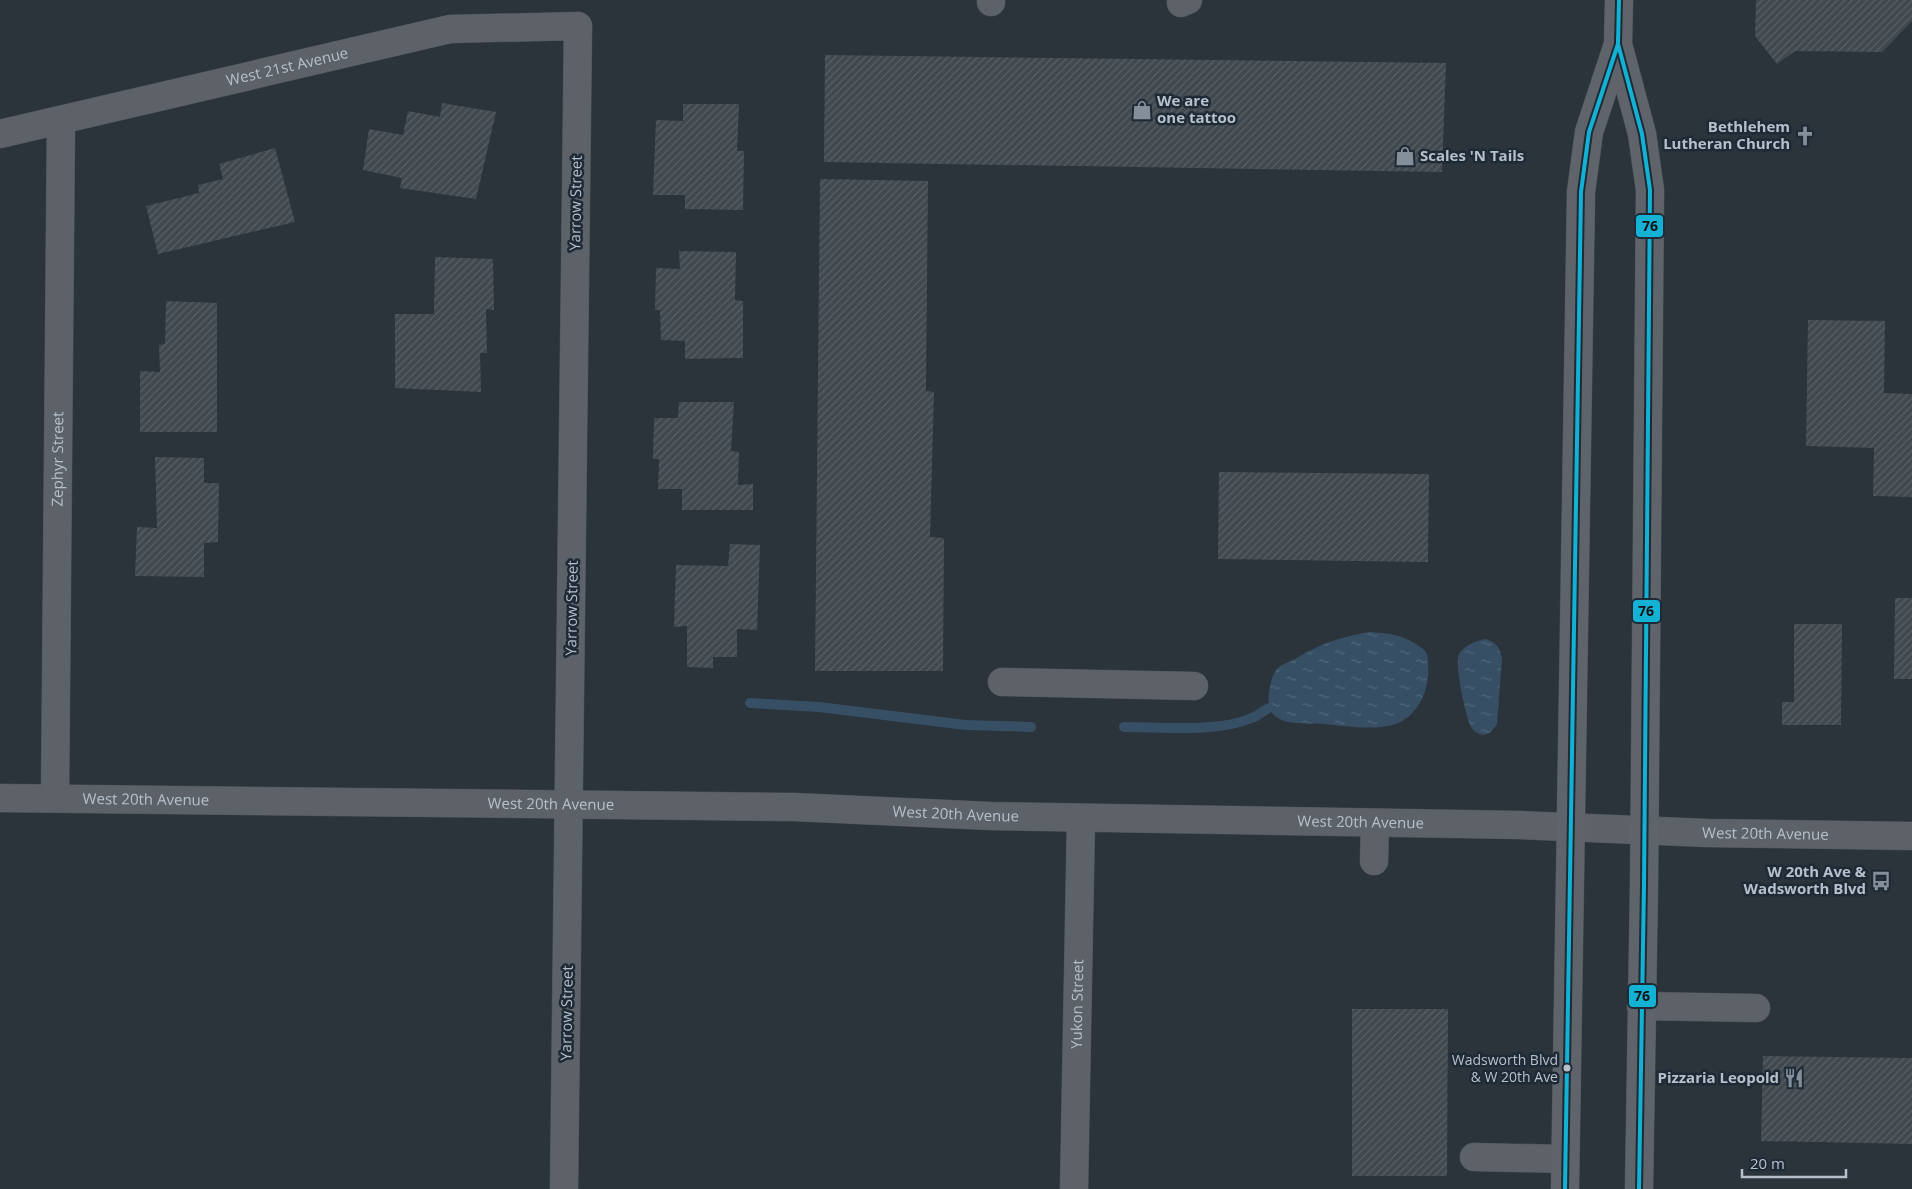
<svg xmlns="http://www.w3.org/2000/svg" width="1912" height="1189" font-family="'Open Sans',sans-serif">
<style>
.water{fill:url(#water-ripples)}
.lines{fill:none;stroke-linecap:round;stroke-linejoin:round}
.stream{stroke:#374f65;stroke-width:10}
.building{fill:url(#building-hatch)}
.minor-casing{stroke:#494f55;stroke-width:29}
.major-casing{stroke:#495057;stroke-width:29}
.minor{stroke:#5c6268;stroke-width:28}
.major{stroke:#5e646a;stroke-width:28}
.bus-1-casing{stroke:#1e2a36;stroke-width:8}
.bus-1{stroke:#13b2d5;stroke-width:4}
.bus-dot{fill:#b6c0cb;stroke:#1e2a36;stroke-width:2}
.labels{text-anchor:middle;stroke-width:5;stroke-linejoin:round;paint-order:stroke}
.bus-label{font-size:14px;fill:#b6c0cb;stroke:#1e2a36;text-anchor:end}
.street-label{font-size:15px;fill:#b6c0cb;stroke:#1e2a36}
.poi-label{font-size:15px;font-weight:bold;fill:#b6c0cb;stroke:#1e2a36;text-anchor:end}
.line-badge{stroke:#1e2a36;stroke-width:2}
.pale-badge-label{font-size:14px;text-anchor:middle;font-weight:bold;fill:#111}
</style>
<defs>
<pattern id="water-ripples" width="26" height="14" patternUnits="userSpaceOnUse" patternTransform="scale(1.25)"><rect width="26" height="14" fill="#374f65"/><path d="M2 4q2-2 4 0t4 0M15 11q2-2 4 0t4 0" fill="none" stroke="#52677a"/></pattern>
<pattern id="building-hatch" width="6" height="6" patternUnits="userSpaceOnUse" patternTransform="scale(1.25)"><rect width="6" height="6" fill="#41484e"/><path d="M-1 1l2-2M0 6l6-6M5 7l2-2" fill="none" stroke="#5a6166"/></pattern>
</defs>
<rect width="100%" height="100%" fill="#2b333b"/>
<path class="water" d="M1369 632C1387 633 1400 634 1416 644 1418 646 1423 648 1425 651 1428 654 1428 661 1428 665 1430 688 1419 716 1395 724 1376 731 1344 726 1324 724 1299 723 1264 728 1269 693 1270 685 1272 674 1278 668 1282 664 1290 662 1295 659 1322 643 1338 638 1369 632Z
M1486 639C1496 643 1500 647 1502 658L1497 724 1491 732 1484 735C1478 734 1475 732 1471 727 1466 718 1454 663 1459 654 1465 645 1475 641 1486 639Z"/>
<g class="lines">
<path class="stream" d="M750 703 819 707 966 725 1031 727
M1124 727C1163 727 1216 733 1252 718 1258 716 1263 711 1269 708"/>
</g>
<path class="building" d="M1756 0H1912V21L1882 52 1795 51 1777 64 1755 36Z
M825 55 1446 63 1442 172 824 162Z
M442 103 496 112 476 199 400 188 402 178 363 170 369 129 403 135 408 111 440 117Z
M683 104H739L737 151H744L743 210 685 209V195H653L656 120 683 121Z
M275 148 295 222 158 254 146 206 199 193 198 185 223 179 219 164Z
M820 179 928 181 926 391 934 392 930 537 944 538 943 671H815Z
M679 251 736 252 735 300 743 301V358L685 359V341L661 340 660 310H655L656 268 680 269Z
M435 257 493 259 494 310 486 309 487 353H480L481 392 395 388V314H434Z
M166 301 217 303V432H140V371L160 372 159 345 165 344Z
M1808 320 1885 321 1884 393 1912 394V497L1873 496 1874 448 1806 446Z
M679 402H734L731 451 739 452 738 485 753 484V510H682V489H658L659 459H653L654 418H678Z
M155 457 204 458V483H219L218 542 204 543V577L135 576 137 527 157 528Z
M1219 472 1429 474 1428 562 1218 559Z
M730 544 760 545 757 630 737 629V657H713V668L687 667V626L674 627 676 565 728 566Z
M1895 598H1912V679H1894Z
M1794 624H1842L1841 725H1782V702H1794Z
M1352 1009H1448L1447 1176H1352Z
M1763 1056 1912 1058V1144L1761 1141Z"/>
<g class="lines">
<defs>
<g id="minor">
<path d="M991 2V0"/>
<path d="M1181 3 1188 0"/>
<path id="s1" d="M0 134 450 29 578 26 564 1189"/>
<path d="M1002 682 1194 686"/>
<path id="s2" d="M0 798 794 807 990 816 1520 825 1707 833 1912 836"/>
<path id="s3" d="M55 798 61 120"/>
<path d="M1374 861 1375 823"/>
<path d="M1641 1006 1756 1008"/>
<path d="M1474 1157 1565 1159"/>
<path id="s4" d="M1074 1189 1081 818"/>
</g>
<path id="major" d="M1619 0 1618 44 1642 134 1650 190 1644 885 1639 1189
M1565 1189 1581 192 1589 132 1618 44"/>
</defs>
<use href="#minor" class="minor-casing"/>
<use href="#major" class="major-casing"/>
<use href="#minor" class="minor"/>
<use href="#major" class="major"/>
<defs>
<path id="bus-1" d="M1618 37V44L1642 134 1650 190 1644 885 1639 1189
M1565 1189 1581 192 1589 132 1618 44 1619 0"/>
</defs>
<use href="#bus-1" class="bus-1-casing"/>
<use href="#bus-1" class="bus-1"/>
</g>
<defs>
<symbol id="shop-bare" viewBox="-9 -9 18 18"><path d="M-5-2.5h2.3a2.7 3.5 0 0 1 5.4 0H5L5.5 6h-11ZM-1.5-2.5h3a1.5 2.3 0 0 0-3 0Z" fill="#858f99" stroke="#1e2a36" stroke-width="2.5" paint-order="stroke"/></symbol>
<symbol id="church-bare" viewBox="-9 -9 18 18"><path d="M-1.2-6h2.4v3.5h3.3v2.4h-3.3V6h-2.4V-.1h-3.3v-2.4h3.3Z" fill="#858f99" stroke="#1e2a36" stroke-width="2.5" paint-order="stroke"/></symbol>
<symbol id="bus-bare" viewBox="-9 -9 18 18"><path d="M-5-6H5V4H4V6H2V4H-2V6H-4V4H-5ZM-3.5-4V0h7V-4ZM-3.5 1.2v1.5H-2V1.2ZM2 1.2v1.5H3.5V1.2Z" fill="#858f99" stroke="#1e2a36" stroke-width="2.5" paint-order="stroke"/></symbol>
<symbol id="restaurant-bare" viewBox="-9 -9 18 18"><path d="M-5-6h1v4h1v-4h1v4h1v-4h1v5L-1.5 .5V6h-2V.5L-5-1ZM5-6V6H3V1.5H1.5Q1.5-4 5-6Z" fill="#858f99" stroke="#1e2a36" stroke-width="2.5" paint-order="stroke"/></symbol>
</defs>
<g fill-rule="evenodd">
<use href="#shop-bare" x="1128" y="96" width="28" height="28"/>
<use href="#church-bare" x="1791" y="122" width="28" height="28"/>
<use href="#shop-bare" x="1391" y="142" width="28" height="28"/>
<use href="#bus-bare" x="1867" y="867" width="28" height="28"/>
<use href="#restaurant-bare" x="1780" y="1064" width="28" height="28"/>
</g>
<circle class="bus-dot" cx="1567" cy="1068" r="4.5"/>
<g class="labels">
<g class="bus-label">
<text x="1558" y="1065">Wadsworth Blvd<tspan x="1558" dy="17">&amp; W 20th Ave</tspan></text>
</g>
<g class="street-label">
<text dy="5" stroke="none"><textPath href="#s1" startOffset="295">West 21st Avenue</textPath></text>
<text transform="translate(576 203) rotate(-89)" y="5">Yarrow Street</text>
<text dy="5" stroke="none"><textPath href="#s3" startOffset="339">Zephyr Street</textPath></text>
<text transform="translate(572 608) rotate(-89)" y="5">Yarrow Street</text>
<text dy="5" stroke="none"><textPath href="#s2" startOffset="146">West 20th Avenue</textPath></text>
<text dy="5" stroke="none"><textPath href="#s2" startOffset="551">West 20th Avenue</textPath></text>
<text dy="5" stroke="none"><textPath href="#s2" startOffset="956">West 20th Avenue</textPath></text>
<text dy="5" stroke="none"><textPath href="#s2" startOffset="1361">West 20th Avenue</textPath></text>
<text dy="5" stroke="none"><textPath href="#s2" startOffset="1766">West 20th Avenue</textPath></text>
<text dy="5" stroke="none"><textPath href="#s4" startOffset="185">Yukon Street</textPath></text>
<text transform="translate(567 1013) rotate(-89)" y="5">Yarrow Street</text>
</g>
<g class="poi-label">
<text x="1157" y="106" text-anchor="start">We are<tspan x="1157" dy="17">one tattoo</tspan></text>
<text x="1790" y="132">Bethlehem<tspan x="1790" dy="17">Lutheran Church</tspan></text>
<text x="1420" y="161" text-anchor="start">Scales 'N Tails</text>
<text x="1866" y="877">W 20th Ave &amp;<tspan x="1866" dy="17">Wadsworth Blvd</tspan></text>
<text x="1779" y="1083">Pizzaria Leopold</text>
</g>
</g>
<g class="line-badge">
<rect x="1635" y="214" width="29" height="24" rx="5" fill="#13b2d5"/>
<rect x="1632" y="599" width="29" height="24" rx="5" fill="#13b2d5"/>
<rect x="1628" y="984" width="29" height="24" rx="5" fill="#13b2d5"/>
</g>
<g class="pale-badge-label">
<text x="1650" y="231">76</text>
<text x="1646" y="616">76</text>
<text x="1642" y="1001">76</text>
</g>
<path d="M1742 1169v8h104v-8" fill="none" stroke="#b6c0cb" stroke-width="2.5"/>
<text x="1750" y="1169" font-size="15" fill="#b6c0cb" stroke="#1e2a36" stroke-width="4" paint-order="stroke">20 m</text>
</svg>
